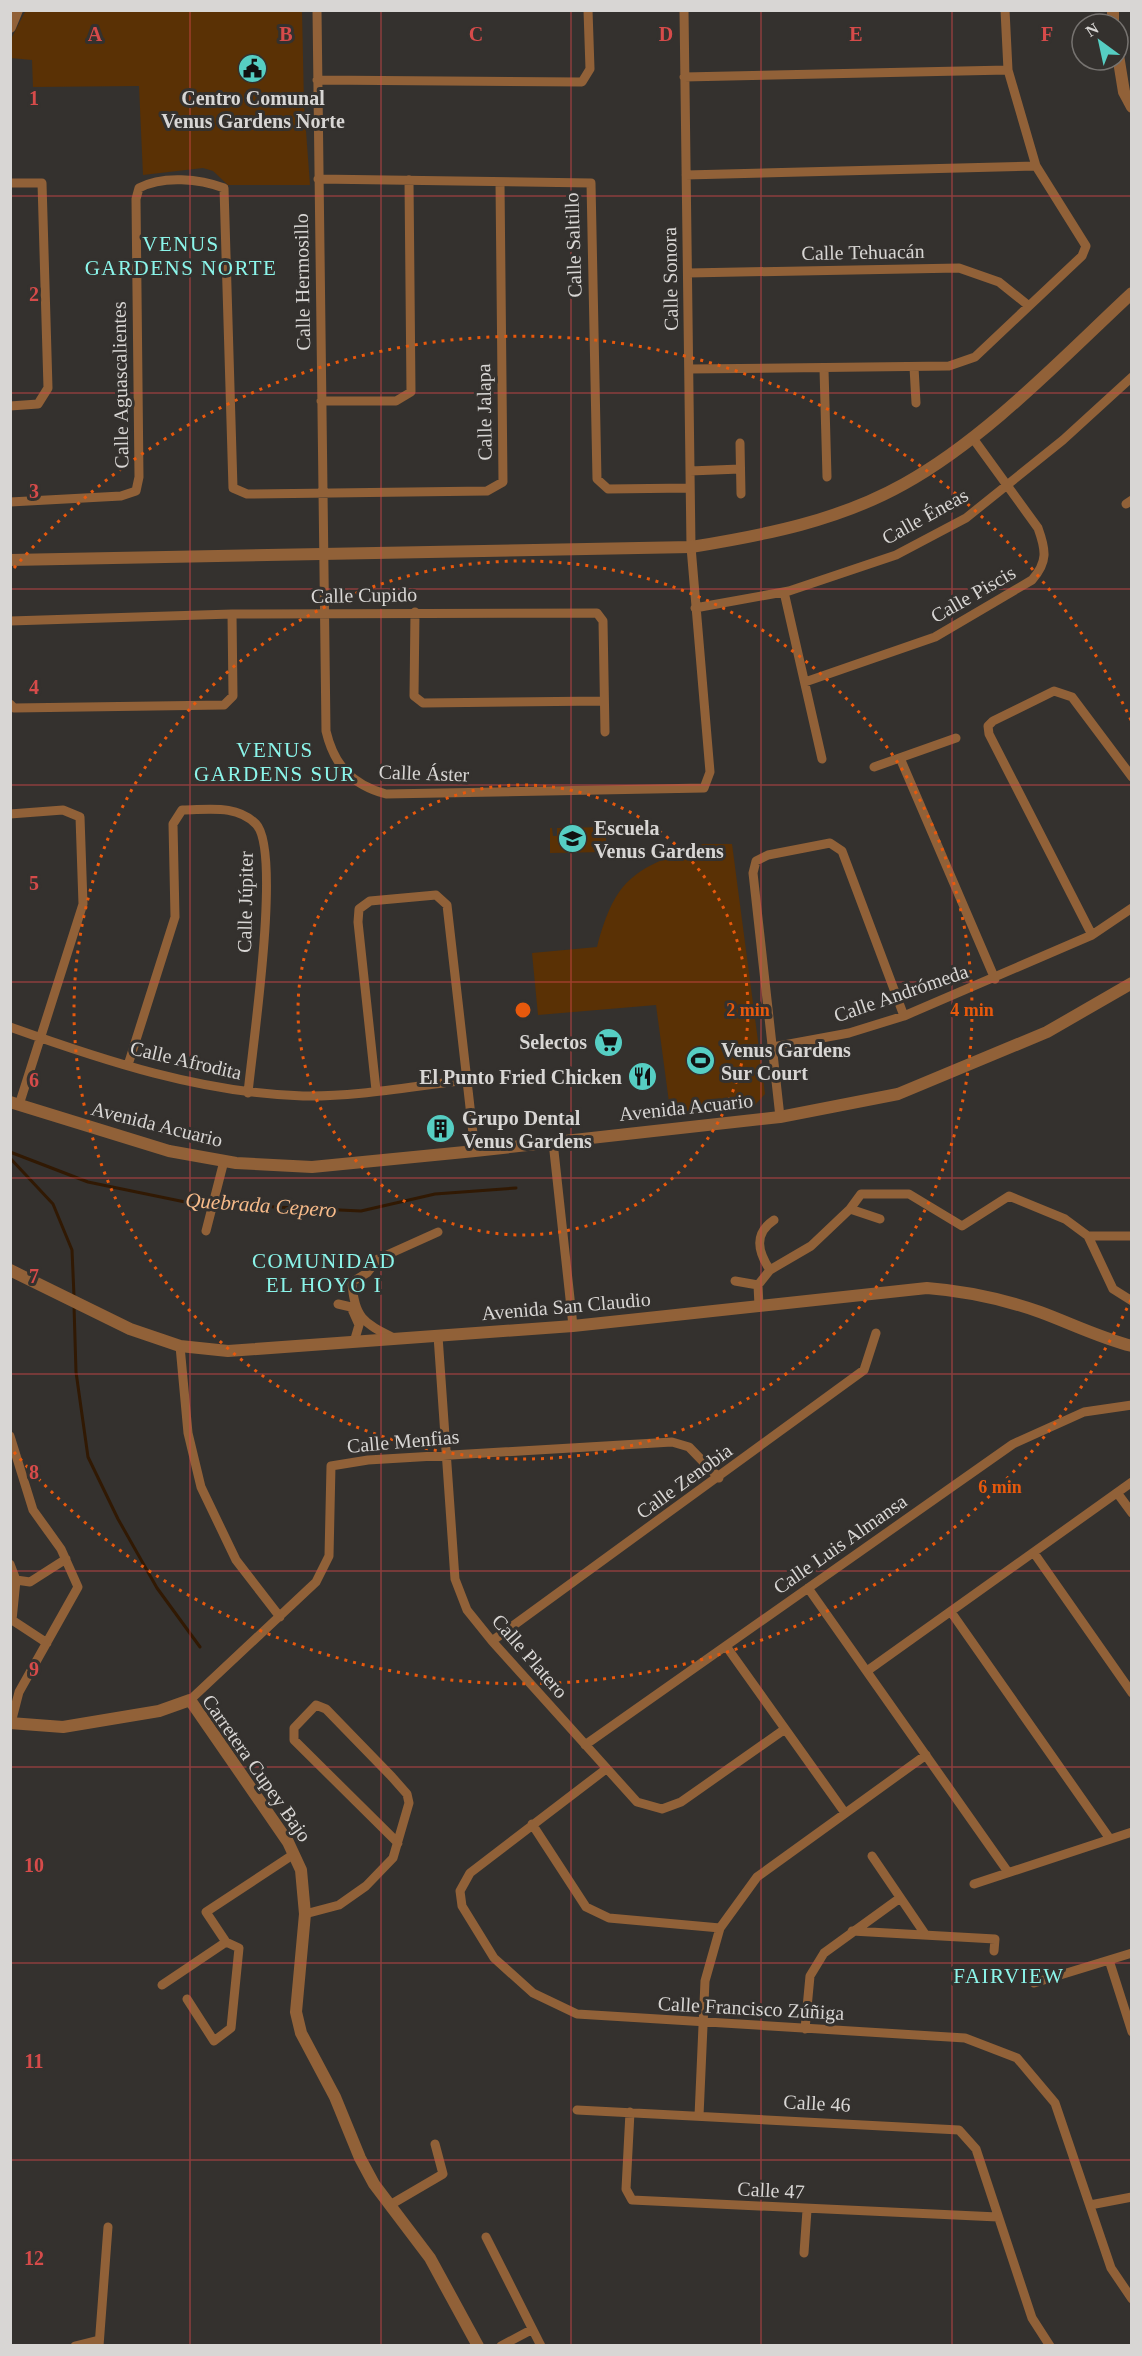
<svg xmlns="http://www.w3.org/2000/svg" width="1142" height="2356" font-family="'Times New Roman',serif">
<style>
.green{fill:#5a3105}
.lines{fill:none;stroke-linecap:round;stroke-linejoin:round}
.stream{stroke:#311903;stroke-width:3}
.minor{stroke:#916138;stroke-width:9}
.tertiary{stroke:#916138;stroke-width:12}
.grid{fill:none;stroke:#d64b4a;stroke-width:1.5;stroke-opacity:0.55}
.ring{fill:none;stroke:#e8590c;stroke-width:3;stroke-dasharray:3 6}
.labels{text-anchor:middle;stroke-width:6;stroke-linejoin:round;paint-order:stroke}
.poi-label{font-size:20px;font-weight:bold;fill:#d8d6d4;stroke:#34312e;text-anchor:start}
.street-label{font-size:20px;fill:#d8d6d4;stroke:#34312e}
.neighbourhood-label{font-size:21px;letter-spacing:1.5px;fill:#8bf5ea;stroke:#34312e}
.water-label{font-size:21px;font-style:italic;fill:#f7bb8a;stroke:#34312e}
.grid-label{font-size:20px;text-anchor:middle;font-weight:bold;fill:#d64b4a;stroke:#34312e;stroke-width:6;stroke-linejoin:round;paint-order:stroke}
.centre{fill:#e8590c;stroke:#34312e;stroke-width:3}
.ring-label{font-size:18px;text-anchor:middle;font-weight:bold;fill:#e8590c;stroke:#34312e;stroke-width:6;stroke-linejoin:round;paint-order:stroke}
</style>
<rect width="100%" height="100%" fill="#34312e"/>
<path class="green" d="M26 10 302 11 304 104 310 185H228L213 171 203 168 143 175 139 86 33 87 32 60 11 58V39Z
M606 827V852L550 853V828H552L553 836H557V828Z
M703 844H732L765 1094 755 1105 671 1117 656 1005 538 1015 532 953 597 947C616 875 636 869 703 844Z"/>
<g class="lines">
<path class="stream" d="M10 1152 88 1182 190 1203 361 1211 435 1194 516 1188
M10 1158 53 1204 72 1250 74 1296
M74 1306 76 1372 88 1457 118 1519 157 1588 200 1647"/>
<path class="minor" d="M317 10 326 731C334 765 352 785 386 794L704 788 710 772 691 547 684 10
M684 77 1008 70
M317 80 582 82 590 69 588 10
M686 175 1036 166
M318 179 591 183 597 479 608 489 690 488
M10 183H42L48 388 38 404 10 406
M688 273 959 268 999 282 1029 306
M914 367 916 403
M690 369 949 366 975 357 1082 256 1086 246 1036 166 1008 70 1005 10
M824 369 827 477
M321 401H396L411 392 409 180
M740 443 741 494
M690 471 740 469
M10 502 121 496 136 491 139 477 136 199 139 188C163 175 200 179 224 188L233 488 247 494 487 491 503 482 500 182
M1126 504 1132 500
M784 592 822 759
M695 608 789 591 896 555 966 518 1063 440 1132 377
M415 612 414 696 423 703 604 701
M10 621 232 614 597 613 603 621 605 732
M805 682 935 637 1032 580C1048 562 1046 550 1038 528L972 437
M10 704 14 708 224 705 233 696 232 614
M900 758 995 979
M874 767 956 738
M10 814 63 810 80 817 83 904 19 1105
M1092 935 989 734 988 726 993 721 1054 691 1072 697 1132 777
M10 1027C105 1061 202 1093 303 1096 357 1097 413 1086 467 1080
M773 1047 849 1033 904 1016 1092 935 1132 908
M128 1065 175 917 173 824 182 810C208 810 236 804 256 824 282 851 252 1049 248 1093
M376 1090 358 922 359 909 370 901 436 895 447 905 475 1151
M780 1117 753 873 756 861 768 855 830 843 842 851 904 1016
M553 1142 573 1326
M850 1209 861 1194H909L962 1226 1009 1196 1065 1219 1088 1236H1132
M206 1231 224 1161
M1088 1236 1113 1289 1132 1301
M770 1270C758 1252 753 1234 774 1220
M735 1281 758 1285
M338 1304 351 1307 359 1325 354 1342
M759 1306 758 1285 770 1270 811 1246 850 1209 880 1219
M438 1336 455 1579 467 1610 492 1641 637 1802 662 1809 681 1802 785 1729
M394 1338C363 1323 354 1317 352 1282L367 1273 378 1259 438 1232
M180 1346 188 1433 201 1487 236 1560 280 1617
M10 1436 33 1510 61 1549 78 1587 19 1692 11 1723
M1118 1494 1132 1513
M1034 1553 1132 1693
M10 1564 16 1580 12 1620 47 1643
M16 1580 30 1582 66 1559
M808 1588 1008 1872
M951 1612 1110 1839
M492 1641 864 1370 876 1333
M726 1646 845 1813
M867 1671 1132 1482
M190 1700 316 1582 329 1556 331 1466 368 1460 672 1442 689 1447 719 1478
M585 1745 1013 1444 1084 1412 1132 1405
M606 1769 470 1873 460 1891 462 1906 494 1958 533 1993 577 2014 965 2038 1017 2058 1055 2103 1111 2268 1132 2299
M532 1824 586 1907 609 1918 720 1928
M872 1856 925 1934
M974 1884 1132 1832
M305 1914 339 1905 366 1886 393 1858 409 1803 407 1794 392 1777 326 1709 316 1705 294 1728V1740L398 1843
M852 1931 995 1939 994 1951
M1109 1960 1132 2032
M1034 1983 1132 1953
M162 1985 226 1942
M187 1999 214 2041 231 2028 239 1948 226 1942 206 1912 294 1854
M805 2029 810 1976 824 1953 900 1898
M577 2110 959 2130 976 2149 1032 2318 1050 2346
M630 2112 626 2189 632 2200 998 2217
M699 2116 705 1981 720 1928 757 1877 926 1755
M390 2205 443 2174 435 2144
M1090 2205 1132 2197
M486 2237 541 2346
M804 2253 807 2210
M75 2346 99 2340
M99 2346 108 2227
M501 2346 531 2330"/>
<path class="tertiary" d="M1113 24V10
M10 27 17 10
M1118 55 1124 92 1132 107
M10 560 691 547C765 535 838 521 904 484 987 438 1063 357 1132 293
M10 1102 169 1151 236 1163 312 1167 475 1151 780 1117 898 1094 1047 1032 1132 983
M10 1270 130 1329 180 1346 228 1351 573 1326 927 1288C966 1291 1003 1299 1040 1312 1070 1323 1100 1338 1132 1346
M10 1723 63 1727 159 1711 190 1700 288 1842 301 1870 305 1914 296 2012 301 2033 335 2097 360 2158 374 2184 430 2258 478 2346"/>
</g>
<path class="grid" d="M190 10V2346M381 10V2346M571 10V2346M761 10V2346M952 10V2346M10 196H1132M10 393H1132M10 589H1132M10 785H1132M10 982H1132M10 1178H1132M10 1374H1132M10 1571H1132M10 1767H1132M10 1963H1132M10 2160H1132"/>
<g class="ring">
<circle cx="523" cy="1010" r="225"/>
<circle cx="523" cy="1010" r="449"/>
<path d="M1131 1300A674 674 0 0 1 14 1452M14 568A674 674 0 0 1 1131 720"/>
</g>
<defs>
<symbol id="civic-disc" viewBox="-11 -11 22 22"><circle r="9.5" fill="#56cec3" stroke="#34312e"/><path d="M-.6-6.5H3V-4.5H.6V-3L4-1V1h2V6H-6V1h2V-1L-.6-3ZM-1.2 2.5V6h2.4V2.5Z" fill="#111"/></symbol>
<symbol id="school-disc" viewBox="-11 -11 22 22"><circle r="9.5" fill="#56cec3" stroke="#34312e"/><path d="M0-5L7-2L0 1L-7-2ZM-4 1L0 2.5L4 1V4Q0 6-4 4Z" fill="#111"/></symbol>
<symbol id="supermarket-disc" viewBox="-11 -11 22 22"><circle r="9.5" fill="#56cec3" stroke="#34312e"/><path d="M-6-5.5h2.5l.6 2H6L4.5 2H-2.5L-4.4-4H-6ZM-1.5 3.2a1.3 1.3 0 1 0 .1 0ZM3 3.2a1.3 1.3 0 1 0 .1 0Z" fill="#111"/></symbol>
<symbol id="stadium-disc" viewBox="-11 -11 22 22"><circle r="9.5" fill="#56cec3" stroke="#34312e"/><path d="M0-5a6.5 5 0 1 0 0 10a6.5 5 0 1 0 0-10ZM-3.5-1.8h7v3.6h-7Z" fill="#111"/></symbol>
<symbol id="restaurant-disc" viewBox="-11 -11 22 22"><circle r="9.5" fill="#56cec3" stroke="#34312e"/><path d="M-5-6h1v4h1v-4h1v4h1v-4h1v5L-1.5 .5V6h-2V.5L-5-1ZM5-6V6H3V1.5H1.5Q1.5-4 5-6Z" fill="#111"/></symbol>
<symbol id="building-disc" viewBox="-11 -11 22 22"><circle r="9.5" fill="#56cec3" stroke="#34312e"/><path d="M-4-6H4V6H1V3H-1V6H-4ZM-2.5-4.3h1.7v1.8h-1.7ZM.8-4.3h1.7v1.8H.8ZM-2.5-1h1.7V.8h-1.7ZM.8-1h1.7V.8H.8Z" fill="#111"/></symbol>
</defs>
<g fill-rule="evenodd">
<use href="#civic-disc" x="236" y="52" width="33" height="33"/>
<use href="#school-disc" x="556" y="822" width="33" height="33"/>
<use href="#supermarket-disc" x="592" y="1026" width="33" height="33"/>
<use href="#stadium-disc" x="684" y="1044" width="33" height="33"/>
<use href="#restaurant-disc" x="626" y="1060" width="33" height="33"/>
<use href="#building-disc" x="424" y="1112" width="33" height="33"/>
</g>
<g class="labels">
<g class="poi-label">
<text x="253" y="105" text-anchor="middle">Centro Comunal<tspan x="253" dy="23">Venus Gardens Norte</tspan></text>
<text x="594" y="835">Escuela<tspan x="594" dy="23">Venus Gardens</tspan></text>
<text x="587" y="1049" text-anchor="end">Selectos</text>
<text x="721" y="1057">Venus Gardens<tspan x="721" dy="23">Sur Court</tspan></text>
<text x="622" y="1084" text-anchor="end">El Punto Fried Chicken</text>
<text x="462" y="1125">Grupo Dental<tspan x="462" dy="23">Venus Gardens</tspan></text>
</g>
<g class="street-label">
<text transform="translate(573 245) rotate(-92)" y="7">Calle Saltillo</text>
<text transform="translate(863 252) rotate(-1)" y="7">Calle Tehuacán</text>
<text transform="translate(670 279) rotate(-91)" y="7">Calle Sonora</text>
<text transform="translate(302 282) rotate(-91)" y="7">Calle Hermosillo</text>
<text transform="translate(120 385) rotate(-91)" y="7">Calle Aguascalientes</text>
<text transform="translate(484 412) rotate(-91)" y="7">Calle Jalapa</text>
<text transform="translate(925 516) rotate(-29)" y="7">Calle Éneas</text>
<text transform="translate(973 594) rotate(-30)" y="7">Calle Piscis</text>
<text transform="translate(364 595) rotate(-1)" y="7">Calle Cupido</text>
<text transform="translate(424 773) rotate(2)" y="7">Calle Áster</text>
<text transform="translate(245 902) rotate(-89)" y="7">Calle Júpiter</text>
<text transform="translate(901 993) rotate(-19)" y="7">Calle Andrómeda</text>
<text transform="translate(186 1060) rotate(13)" y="7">Calle Afrodita</text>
<text transform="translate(686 1107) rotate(-6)" y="7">Avenida Acuario</text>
<text transform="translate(157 1124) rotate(14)" y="7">Avenida Acuario</text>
<text transform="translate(566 1306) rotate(-5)" y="7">Avenida San Claudio</text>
<text transform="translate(403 1441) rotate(-5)" y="7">Calle Menfias</text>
<text transform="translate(684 1481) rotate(-36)" y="7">Calle Zenobia</text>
<text transform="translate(840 1544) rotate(-35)" y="7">Calle Luis Almansa</text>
<text transform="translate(530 1656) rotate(49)" y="7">Calle Platero</text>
<text transform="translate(257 1768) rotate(55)" y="7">Carretera Cupey Bajo</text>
<text transform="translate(751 2008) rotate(3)" y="7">Calle Francisco Zúñiga</text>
<text transform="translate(817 2103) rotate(3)" y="7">Calle 46</text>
<text transform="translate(771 2190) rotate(3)" y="7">Calle 47</text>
</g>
<g class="neighbourhood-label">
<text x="181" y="251">VENUS<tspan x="181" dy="24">GARDENS NORTE</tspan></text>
<text x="275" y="757">VENUS<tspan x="275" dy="24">GARDENS SUR</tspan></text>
<text x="324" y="1268">COMUNIDAD<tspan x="324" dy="24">EL HOYO I</tspan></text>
<text x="1009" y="1983">FAIRVIEW</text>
</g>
<g class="water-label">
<text transform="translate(261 1205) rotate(4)" y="7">Quebrada Cepero</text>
</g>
</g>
<g class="grid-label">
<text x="95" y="41">A</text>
<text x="286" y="41">B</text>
<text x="476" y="41">C</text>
<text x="666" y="41">D</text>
<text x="856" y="41">E</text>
<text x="1047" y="41">F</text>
<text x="34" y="105">1</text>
<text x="34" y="301">2</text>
<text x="34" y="498">3</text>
<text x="34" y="694">4</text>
<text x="34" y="890">5</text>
<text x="34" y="1087">6</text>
<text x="34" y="1283">7</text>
<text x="34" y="1479">8</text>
<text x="34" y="1676">9</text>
<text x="34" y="1872">10</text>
<text x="34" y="2068">11</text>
<text x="34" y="2265">12</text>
</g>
<circle cx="523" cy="1010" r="9" class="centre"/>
<g class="ring-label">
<text x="748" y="1016">2 min</text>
<text x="972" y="1016">4 min</text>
<text x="1000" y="1493">6 min</text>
</g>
<rect width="1142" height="2356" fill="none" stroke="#d8d6d4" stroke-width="24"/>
<g transform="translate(1100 42) rotate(327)"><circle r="28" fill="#34312e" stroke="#767370" stroke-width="1.5"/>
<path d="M0-4.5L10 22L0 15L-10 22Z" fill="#56cec3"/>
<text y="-9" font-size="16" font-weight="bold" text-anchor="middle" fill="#d8d6d4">N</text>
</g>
</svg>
